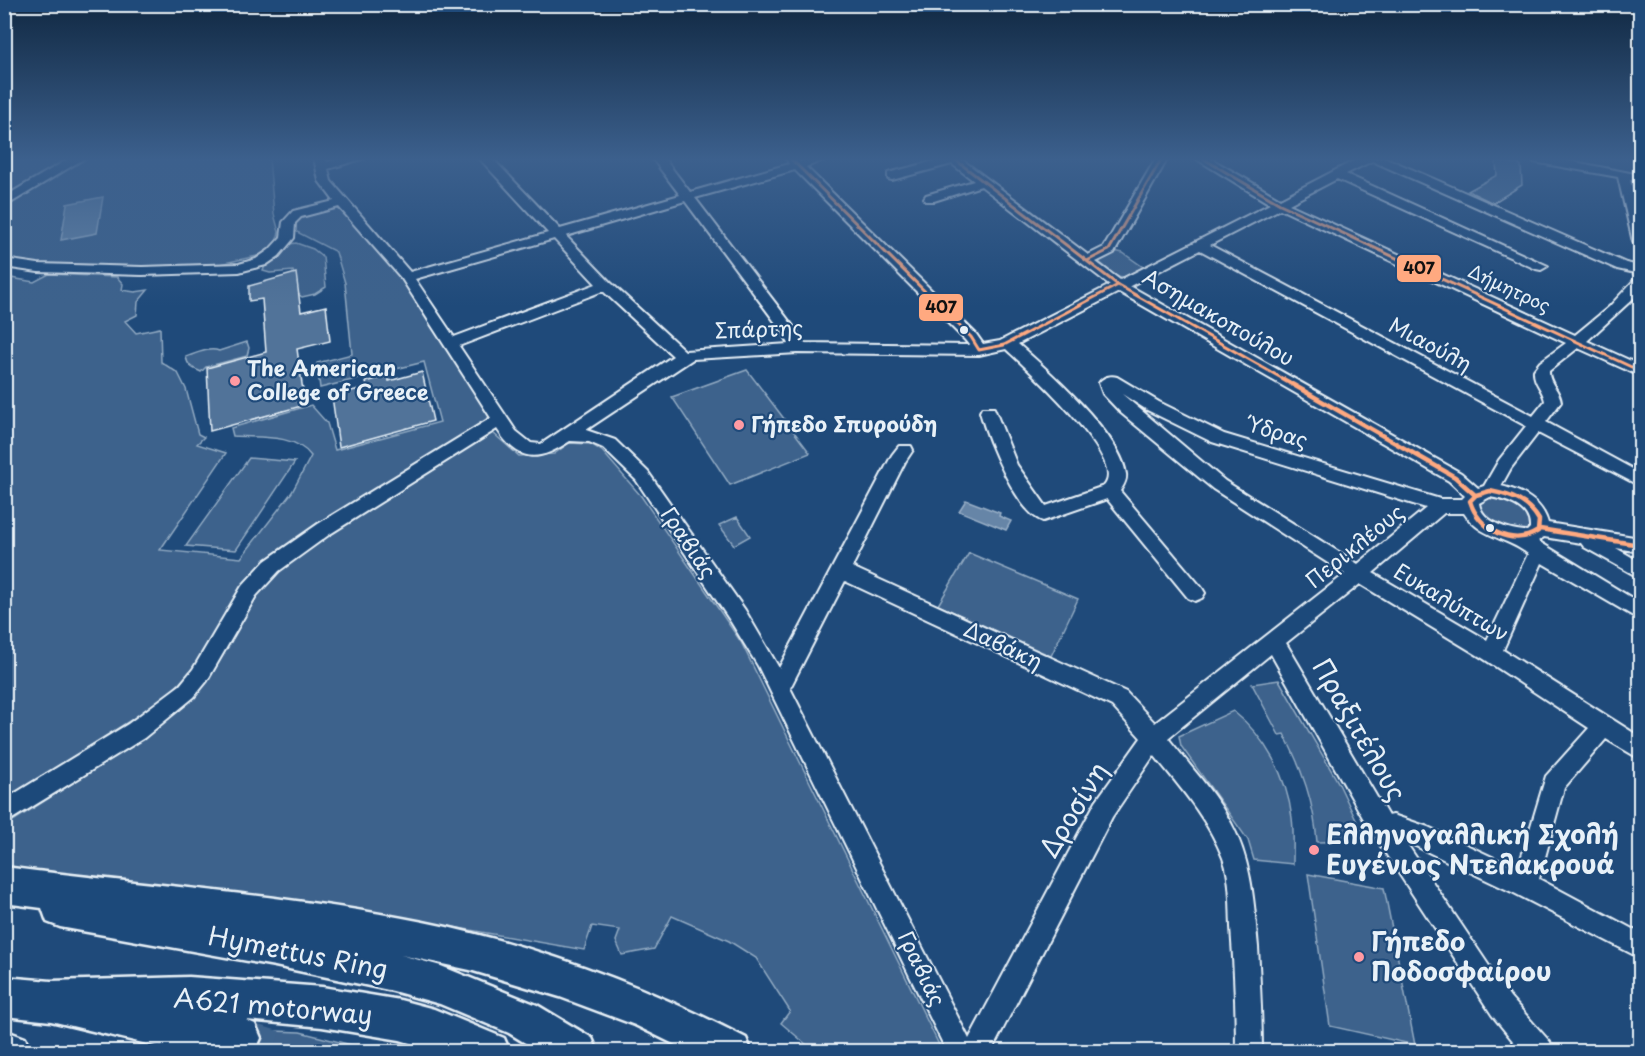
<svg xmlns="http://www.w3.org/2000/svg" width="1645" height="1056" font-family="'Playpen Sans',sans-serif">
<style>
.green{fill:#3c628c;stroke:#92aac2;stroke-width:1.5}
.water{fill:#6685a7;stroke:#9ab0c7;stroke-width:1.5}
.building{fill:#517399;stroke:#e8f1f8;stroke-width:1.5}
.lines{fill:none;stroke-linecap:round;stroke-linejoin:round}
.highway-tunnel{stroke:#3d638d;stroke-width:35;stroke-dasharray:35 17;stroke-linecap:butt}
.minor-casing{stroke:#e8f1f8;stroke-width:4}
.highway-casing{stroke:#e8f1f8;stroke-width:5}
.minor{fill:#1f4a7a;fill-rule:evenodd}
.highway{fill:#1f4a7a;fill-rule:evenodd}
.bus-1-far1-casing{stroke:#1f4a7a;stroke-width:6}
.bus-1-casing{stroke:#1f4a7a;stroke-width:9}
.bus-1-far1{stroke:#ffa980;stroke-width:3}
.bus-1{stroke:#ffa980;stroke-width:4.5}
.bus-dot{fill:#e8f1f8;stroke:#1f4a7a;stroke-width:2}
.poi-dot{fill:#ff9aa2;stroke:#1f4a7a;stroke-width:2}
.labels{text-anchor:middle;stroke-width:4.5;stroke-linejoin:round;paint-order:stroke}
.far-street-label{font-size:18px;fill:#e8f1f8;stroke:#1f4a7a}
.street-label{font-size:21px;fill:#e8f1f8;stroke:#1f4a7a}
.poi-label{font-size:21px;font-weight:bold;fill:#e8f1f8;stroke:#1f4a7a;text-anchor:start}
.near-street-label{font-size:26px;fill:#e8f1f8;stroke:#1f4a7a}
.near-poi-label{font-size:26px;font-weight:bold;fill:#e8f1f8;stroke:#1f4a7a;text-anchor:start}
.line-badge{stroke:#1f4a7a;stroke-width:2}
.pale-badge-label{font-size:16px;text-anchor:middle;font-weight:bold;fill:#111}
</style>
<rect width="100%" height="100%" fill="#1f4a7a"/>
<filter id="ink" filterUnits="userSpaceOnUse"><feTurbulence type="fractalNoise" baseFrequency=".0167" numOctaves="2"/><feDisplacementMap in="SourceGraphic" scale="12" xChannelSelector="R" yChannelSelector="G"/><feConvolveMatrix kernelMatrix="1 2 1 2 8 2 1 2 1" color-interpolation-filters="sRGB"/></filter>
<g filter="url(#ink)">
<path class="green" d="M5 158H70L5 199Z
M87 158H269L274 214 279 232 276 243 266 254 196 269 23 264 7 261 5 258V214L14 200Z
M336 207C402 265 444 344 490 417L277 556 192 670 164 699 5 800V277L34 282 49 274 117 277 123 284 122 290 135 292 148 290 138 302 137 315 125 321 136 333 160 328 161 362 178 373 186 389 198 434 204 437 197 444 226 453 160 550 241 558 292 492 311 456C294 433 259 438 233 436L231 428 311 405 327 423 335 450 440 422 424 362 320 388 317 363 352 354 345 283 336 252 295 231 292 225 301 216Z
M296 243 313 249 323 257 326 287 315 294 302 297 297 293 293 271 270 273 263 271C267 257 283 244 296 243Z
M1114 251 1123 253 1143 267 1124 277 1116 276 1098 261Z
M247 342 249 348 247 356 206 367 201 372C193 368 188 367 186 357 195 354 209 347 219 351Z
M747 370 810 453 730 485 672 397Z
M488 432 493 433 519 456 554 454 569 443 591 444 602 451 641 496 741 642 942 1051H814L781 1023 790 1011 756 958 729 941 672 916 654 949 622 955 616 941 620 930 592 926 584 950 378 914 104 881 25 870 5 864V826L139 741 185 704 220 660 257 593 289 560Z
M249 458 295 462 236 550 186 546Z
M1490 496 1513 500 1531 515V530C1512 538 1485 525 1479 506L1482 500Z
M737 517 750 536 734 545 719 525Z
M969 553 1078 599 1051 656 938 605Z
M1279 680 1338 782 1366 841 1317 842C1314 802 1302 769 1284 734L1279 735 1252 684Z
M1233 711C1266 737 1287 777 1292 818 1294 833 1293 849 1293 864L1254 860 1248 840 1181 746 1179 736Z
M1308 874 1384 888 1415 1045 1330 1026Z
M247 1030 300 1032 375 1051 236 1052Z"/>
<path class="water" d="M103 197 97 233 61 240 67 204Z
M966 500 1000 513 999 516 1011 521 1006 530 959 511Z"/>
<path class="building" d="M1499 161 1521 165 1522 185 1493 203 1468 191 1497 175 1496 162Z
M296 273 301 312 326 306 330 341 297 349 305 405 210 431 207 368 266 352 262 299 249 301V286Z
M422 372 433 421 339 447 332 396 367 387 366 382 388 376 389 381Z"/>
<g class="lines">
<path class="highway-tunnel" d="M241 1038 288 1052"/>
<defs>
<path id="minor" d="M70 158H85L4 207V197Z
M314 158H326L327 162 342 158H365L328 169 331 181 410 272 548 233 479 158H492L560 229 680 195 652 158H664L690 192 789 164 786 158H797L800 161 829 158 806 167 976 334 983 344 1000 341 1110 285 981 186 934 201H926L924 198 926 195 974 181 952 164 892 180 888 179V173L946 158H960L1088 255 1104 247 1156 158H1168L1114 253 1096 262 1120 280 1270 204 1195 158H1210L1280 199 1359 158H1386L1626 263 1640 266V274L1617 269 1372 161 1346 174 1548 266 1541 270 1536 269 1337 179 1289 204 1575 335 1609 307 1635 279 1640 278V290L1638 294 1587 341 1640 365V376L1578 348 1549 371C1548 383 1560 390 1561 402L1546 422 1640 473V486L1538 433 1511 468 1501 486C1522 491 1542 501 1548 523L1640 538V552L1616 548 1640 562V578L1584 547 1581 543 1544 537 1538 541 1640 603V620L1542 563 1503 650 1640 737V759L1606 739 1564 788 1539 879 1640 933V958L1516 894 1405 841 1510 997 1550 1042 1553 1052H1522L1492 1015 1367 825 1271 654 1168 738C1190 766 1214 792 1231 823 1252 862 1254 903 1258 947 1260 982 1262 1016 1262 1052H1236C1236 1010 1234 968 1231 927 1230 905 1231 879 1223 858 1208 819 1180 787 1154 755L1112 817 991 1052H947L758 666 731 622 636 480 603 448 589 442 570 441C538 462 519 463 497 429L330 534 279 571 256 596 207 681 194 697 144 738 4 824V800L128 724 180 685 193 669 242 586 265 561 318 524 491 418 402 279 339 207 301 217 295 223 294 238 279 256 266 265 239 272 142 275 38 272 4 267V259L38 264 142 267 239 264 256 259 269 250 281 237 283 222 293 211 334 201 319 181ZM795 170 965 340 969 345 803 343 796 330 695 198ZM685 201 784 334 789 344 685 351 610 282 566 236ZM1280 209 1566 343 1540 362 1534 370C1533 383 1543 389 1545 401L1533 416 1210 245ZM554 239 596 284 454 337 415 279ZM1200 250 1526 426 1499 460 1484 486 1478 488 1461 473 1130 286ZM603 291 673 356 541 444 531 443 516 431 459 346ZM1119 292 1449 481 1465 496 1462 499H1440L1224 434 1159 402 1117 377C1111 375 1103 377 1099 383L1103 394 1121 413 1213 489 1345 574 1155 723 1126 692 852 567 905 462 913 450 911 446H899L892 455 779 668 745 610 648 472 615 440 586 430 693 359 798 353 979 355 1006 349C1026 368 1129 460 1104 486L1046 506 1017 465 994 408H982L980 412C987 438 1017 513 1043 521L1107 499 1188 598 1195 601 1202 598 1205 593 1202 588 1120 491C1123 486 1127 481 1126 474 1121 435 1048 370 1018 344ZM1122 394 1147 410 1212 442 1426 508 1358 564 1225 481ZM1490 497C1507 500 1531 507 1530 528L1527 531C1511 531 1481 522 1479 503ZM1444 513H1464C1480 538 1507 537 1528 554L1487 640 1373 573ZM845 581 1112 706 1141 738 1096 801 969 1039 790 688ZM1360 584 1484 659 1589 728 1546 776 1518 869 1428 827 1393 815 1388 816 1286 643Z
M1528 158H1555L1640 175V181L1630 180 1640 219V246L1633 242 1618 177 1534 162Z"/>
<path id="highway" d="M4 867C144 885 285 894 423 922 536 945 644 985 746 1038L752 1052H690L635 1025 560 997 470 970 401 955 441 966 537 1005 592 1038 598 1052H540L509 1033 440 1004 393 991 275 966 60 927 47 922 42 908 4 903Z
M4 977 51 981 189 977 322 987 400 1000 434 1009 504 1038 510 1052H440L400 1040 322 1027 246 1020 255 1024 261 1038 255 1052 172 1050 51 1021 4 1016Z
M4 1030 25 1038 31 1052H4Z"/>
</defs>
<use href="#minor" class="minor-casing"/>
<use href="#highway" class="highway-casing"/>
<use href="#minor" class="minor"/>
<use href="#highway" class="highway"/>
<defs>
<path id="bus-1-far1" d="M790 158 971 337 979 350 1004 345 1118 285
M953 158 1118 285 1285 380
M1202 158 1280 204 1640 371
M1087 261 1109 250 1162 158"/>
<path id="bus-1" d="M1283 379 1455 477 1475 495
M1490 491C1511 495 1528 501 1539 520L1538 531C1512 548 1478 529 1470 501L1476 495Z
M1540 529 1640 545"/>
</defs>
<use href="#bus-1-far1" class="bus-1-far1-casing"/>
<use href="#bus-1" class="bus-1-casing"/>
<use href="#bus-1-far1" class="bus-1-far1"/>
<use href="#bus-1" class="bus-1"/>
</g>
</g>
<linearGradient id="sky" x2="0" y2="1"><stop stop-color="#112943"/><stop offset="0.52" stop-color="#3c608d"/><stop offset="1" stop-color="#3c608d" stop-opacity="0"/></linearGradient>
<rect width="1645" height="306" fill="url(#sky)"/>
<g class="bus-dot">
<circle cx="964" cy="330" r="5"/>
<circle cx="1490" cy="528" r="5"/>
</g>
<g class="poi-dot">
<circle cx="235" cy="381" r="6"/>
<circle cx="739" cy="425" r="6"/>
<circle cx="1314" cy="850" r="6"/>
<circle cx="1359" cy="957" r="6"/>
</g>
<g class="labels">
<g class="far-street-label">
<text transform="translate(1509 289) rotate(25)" y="6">Δήμητρος</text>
</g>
<g class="street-label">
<text transform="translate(1218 318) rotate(30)" y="7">Ασημακοπούλου</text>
<text transform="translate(759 330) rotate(-2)" y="7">Σπάρτης</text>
<text transform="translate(1430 345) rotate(28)" y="7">Μιαούλη</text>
<text transform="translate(1278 433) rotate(17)" y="7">Ύδρας</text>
<text transform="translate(688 543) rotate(56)" y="7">Γραβιάς</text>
<text transform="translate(1355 547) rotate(-39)" y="7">Περικλέους</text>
<text transform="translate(1451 603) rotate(31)" y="7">Ευκαλύπτων</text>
<text transform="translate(1003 646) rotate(25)" y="7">Δαβάκη</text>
<text transform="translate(921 969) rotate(64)" y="7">Γραβιάς</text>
</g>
<g class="poi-label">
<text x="247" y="376">The American<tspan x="247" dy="24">College of Greece</tspan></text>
<text x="751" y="432">Γήπεδο Σπυρούδη</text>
</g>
<g class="near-street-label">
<text transform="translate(1359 730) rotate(60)" y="9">Πραξιτέλους</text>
<text transform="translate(1074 810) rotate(-59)" y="9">Δροσίνη</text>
<text transform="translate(298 953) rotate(11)" y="9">Hymettus Ring</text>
<text transform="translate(273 1007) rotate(5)" y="9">A621 motorway</text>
</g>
<g class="near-poi-label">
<text x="1326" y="844">Ελληνογαλλική Σχολή<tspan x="1326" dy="30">Ευγένιος Ντελακρουά</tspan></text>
<text x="1371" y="951">Γήπεδο<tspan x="1371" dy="30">Ποδοσφαίρου</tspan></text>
</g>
</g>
<g class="line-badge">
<rect x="1396" y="254" width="46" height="29" rx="6" fill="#ffa980"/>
<rect x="918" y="293" width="46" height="29" rx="6" fill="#ffa980"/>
</g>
<g class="pale-badge-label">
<text x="1419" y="274">407</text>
<text x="941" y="313">407</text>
</g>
<rect width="1645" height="1056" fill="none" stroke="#1f4a7a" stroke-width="24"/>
<rect x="12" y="12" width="1621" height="1032" fill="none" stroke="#e8f1f8" stroke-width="2" filter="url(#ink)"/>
</svg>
